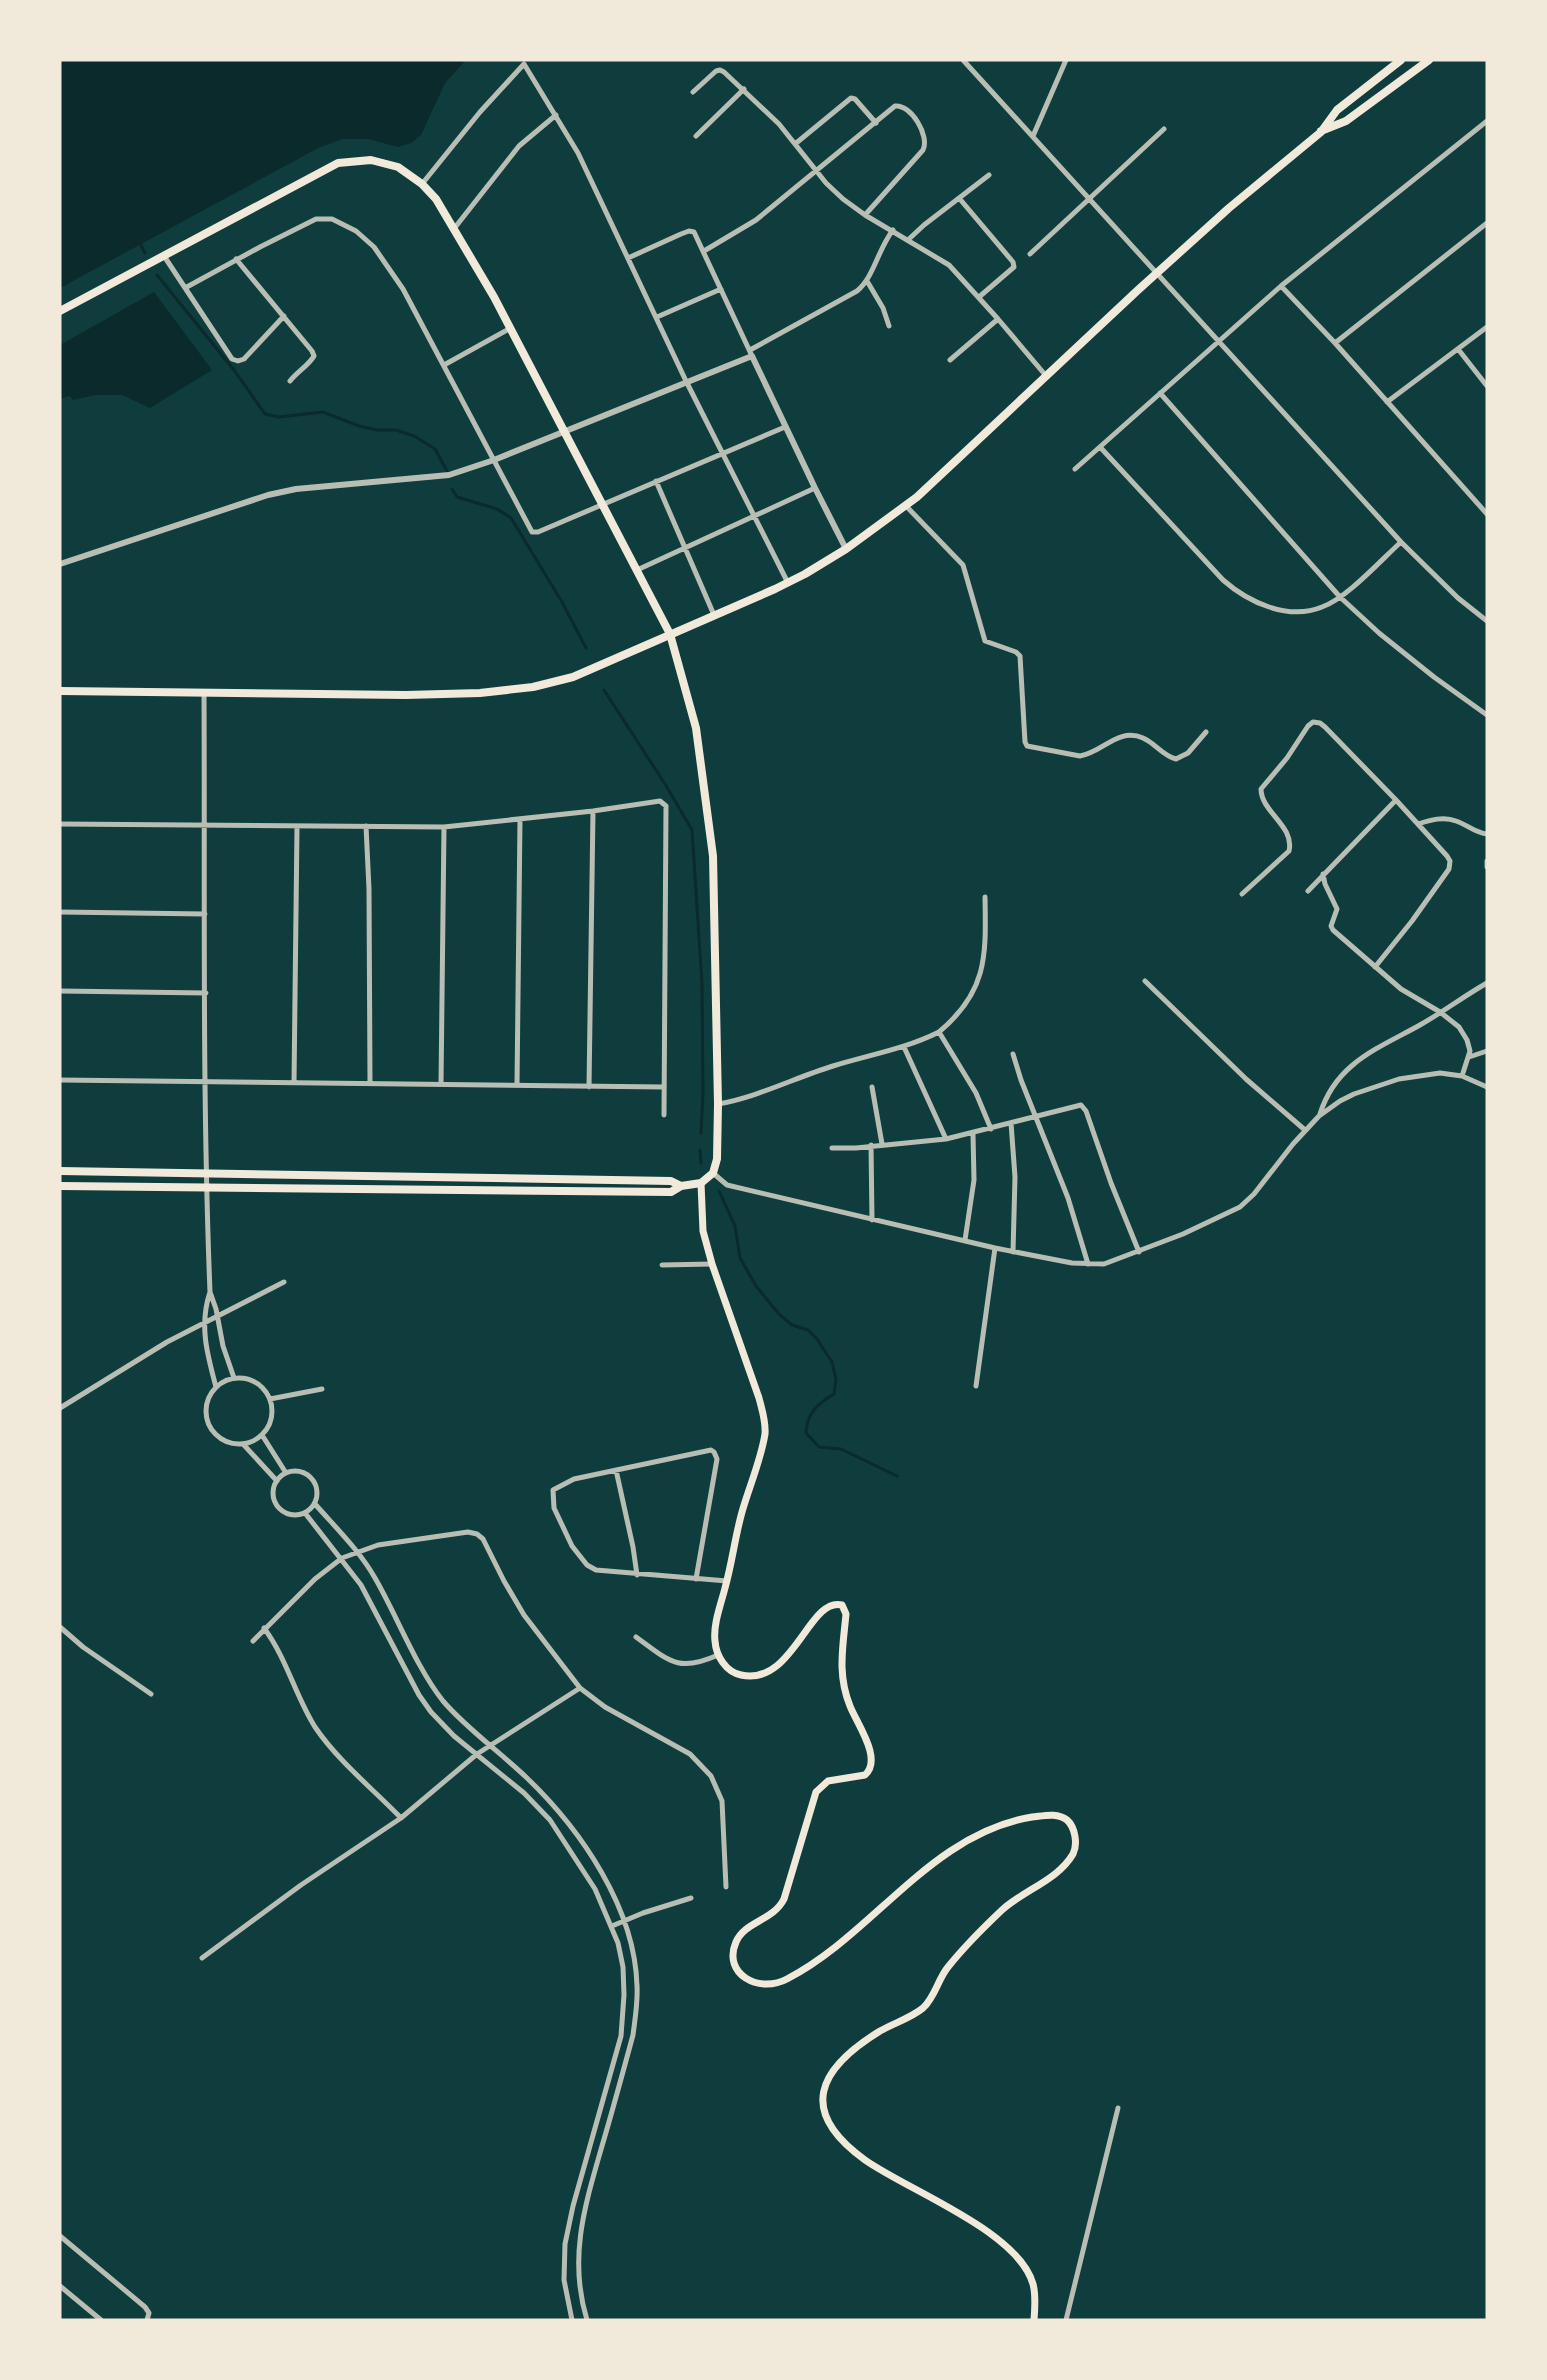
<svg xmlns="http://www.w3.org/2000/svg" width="1547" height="2380" font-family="Mulish,sans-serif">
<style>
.water{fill:#0a2a2b}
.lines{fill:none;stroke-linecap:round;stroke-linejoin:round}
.stream{stroke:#0a2a2b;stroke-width:3}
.minor{stroke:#b8beb3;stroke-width:5}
.tertiary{stroke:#b8beb3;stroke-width:6}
.secondary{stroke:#f1e9da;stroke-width:7}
.primary{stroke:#f1e9da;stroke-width:8}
.trunk{stroke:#f1e9da;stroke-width:8}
</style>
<rect width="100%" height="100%" fill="#0f3d3e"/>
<path class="water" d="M60 60H466L445 83 421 135 411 143 398 147 368 139H343L320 147 60 288Z
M154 292 212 370 150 408 122 395H95L73 400 70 396 60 399V345Z"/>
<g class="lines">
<path class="stream" d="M140 243 145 253
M157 275 234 370 265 414 279 417 323 412 359 426 377 430H396L414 436 435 449 447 471
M452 489 457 497 497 509 511 518 562 602 586 648
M604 690 665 784 692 830 702 984 703 1094 701 1133
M700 1150 701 1163
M719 1191 735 1226 740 1258 756 1286 779 1314 792 1325 808 1330 817 1339 832 1362 836 1379 834 1394C817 1404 807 1413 806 1433L819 1447 841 1449 897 1476"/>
<path class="minor" d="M963 60 1401 542 1458 598 1487 621
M693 92 716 71 720 70 724 72 779 124 826 183 843 199 865 215 949 265 998 319 1047 377
M696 136 744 89
M1033 136 1066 60
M795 144 851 98 855 99 876 123
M422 184 480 112 524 64 578 153 686 381 788 583
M959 198 1013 262 1014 267 979 297
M453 230 519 146 556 115
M909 239 924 225 989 175
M704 251 756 220 895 106C911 104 930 136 923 150L865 215
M1030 254 1164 129
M164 256 232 359 238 361 244 359 284 316
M628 258 681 234 689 231 694 232 752 356
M236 259 312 351 314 356C309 365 297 372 290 381
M867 281 883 308 889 326
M1281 286 1335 343 1487 514
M185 288 260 247 316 219H332L356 231 374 247 403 289 532 532H538L785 427
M657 317 721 289
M1335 343 1487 223
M1458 349 1487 386
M750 350 857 291C874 277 878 249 893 230
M950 360 998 319
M444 365 509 329
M1160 393 1340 597 1379 633 1434 677 1487 715
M1387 402 1487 327
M1100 447 1223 580C1248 602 1288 621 1322 607 1347 598 1381 560 1401 542
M1075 469 1281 286 1487 121
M656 481 714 615
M906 506 963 565 985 641 1016 652 1020 656 1025 742 1027 746 1080 756C1102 753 1118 727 1143 738 1155 743 1163 756 1176 759L1188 753 1206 732
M637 570 815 488
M204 693C205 893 202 1093 210 1292L216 1309 223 1346 234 1378
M60 824 444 827 593 811 660 801 666 806 664 1115
M1418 824C1430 820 1444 816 1456 821 1468 825 1475 833 1487 834
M366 826 369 889 370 1082
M1487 861V867
M1323 874 1325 884 1337 909 1331 926 1333 930 1401 989 1440 1012 1459 1027 1467 1040 1470 1051 1462 1076
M1242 894 1289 851C1295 826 1261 812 1261 789L1287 758 1308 726 1313 722 1320 723 1325 727 1396 800 1308 891
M60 912 205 914
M1375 967 1412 921 1449 869 1450 861 1447 856 1396 800
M1145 981 1246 1079 1305 1130
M60 991 206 993
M939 1032C988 991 986 955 985 897
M904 1047 946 1139
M1013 1054 1021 1080 1068 1198 1088 1264
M1469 1057 1487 1051
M60 1080 664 1087
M294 1083 297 827
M441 1084 444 827
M517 1085 520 819
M589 1087 593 811
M872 1087 882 1144
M718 1104C758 1097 794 1078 833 1066 869 1055 905 1049 939 1032L976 1093 991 1129
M1320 1114C1336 1063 1377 1049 1420 1025 1443 1012 1464 996 1487 983
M1011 1123 1015 1177 1013 1252
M871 1145 872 1220
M832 1148H856L946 1139 1081 1105 1086 1111 1111 1183 1139 1252
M713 1173 727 1185 995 1248 1072 1263 1104 1264 1183 1234 1240 1207 1254 1194 1293 1144 1319 1116 1340 1101 1354 1094 1399 1079 1440 1073 1462 1076 1487 1087
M965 1240 974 1180 973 1134
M662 1265 712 1264
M210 1292C199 1325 207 1354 216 1387
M206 1411a33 33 0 1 1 66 0a33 33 0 1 1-66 0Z
M976 1386 995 1248
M270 1399 322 1389
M60 1408 167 1342 284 1282
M262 1435 286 1473
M243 1444 277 1481
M616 1470 633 1547 637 1575
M273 1493a22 22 0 1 1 44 0a22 22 0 1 1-44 0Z
M315 1504C336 1528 359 1550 375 1578 397 1616 416 1667 443 1701 467 1729 500 1752 527 1778 581 1830 635 1908 637 1986 638 2002 635 2019 633 2035 623 2072 613 2109 602 2146 585 2205 568 2258 587 2320
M305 1513 361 1585 419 1695 431 1712 454 1736 524 1793 550 1820 595 1889 618 1943 623 1967 624 1995 621 2036 573 2206 565 2244 564 2280 572 2320
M696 1579 717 1459 714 1452 711 1450 574 1479 553 1490 554 1508 572 1546 587 1565 596 1570 727 1581
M60 1627 83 1647 151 1694
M264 1628C287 1659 295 1695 315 1727 338 1761 373 1789 401 1818
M636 1637C669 1661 678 1673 718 1655
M253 1641 315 1579 342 1558 378 1545 468 1532 477 1534 483 1539 504 1581 524 1615 580 1688 605 1707 690 1754 711 1776 722 1801 726 1887
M612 1926 643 1913 691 1898
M202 1958 301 1885 401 1818 477 1754 580 1688
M60 2236 145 2307 149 2313 147 2320
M60 2286 101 2320
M1066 2320 1118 2108"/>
<path class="tertiary" d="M60 564 268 495 296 489 449 475 494 460 752 356 815 488 846 549"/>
<path class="secondary" d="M701 1183 703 1231 712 1264 759 1398C762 1410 766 1421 765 1434 761 1460 749 1487 742 1512 735 1537 732 1563 725 1588 721 1604 713 1624 715 1641 716 1656 726 1672 741 1675 793 1687 809 1596 842 1605L846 1614C843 1647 837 1674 850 1706 857 1724 883 1759 865 1775L828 1781 816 1792 784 1899C773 1921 745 1921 736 1942 722 1974 759 1994 787 1979 874 1934 930 1834 1032 1817 1043 1816 1057 1812 1067 1820 1075 1827 1078 1844 1073 1854 1058 1880 1024 1890 1002 1910 984 1927 964 1947 948 1967 938 1979 935 1997 923 2008 911 2018 894 2023 880 2031 818 2069 797 2111 865 2160 909 2191 1018 2231 1033 2284 1036 2295 1035 2308 1034 2320"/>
<path class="primary" d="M60 311 338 163 371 160 398 167 422 184 436 199 494 297 670 634 696 728 713 856 718 1104 717 1159 713 1173 701 1183 681 1186 671 1192 60 1186
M60 1171 671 1181 681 1186"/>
<path class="trunk" d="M1321 131 1346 121 1429 60
M60 691 406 695 480 693 533 687 573 677 775 589 805 574 846 549 917 497 1138 290 1229 208 1321 132 1337 110 1401 60"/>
</g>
<rect width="1547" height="2380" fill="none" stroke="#f1e9da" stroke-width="123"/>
</svg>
